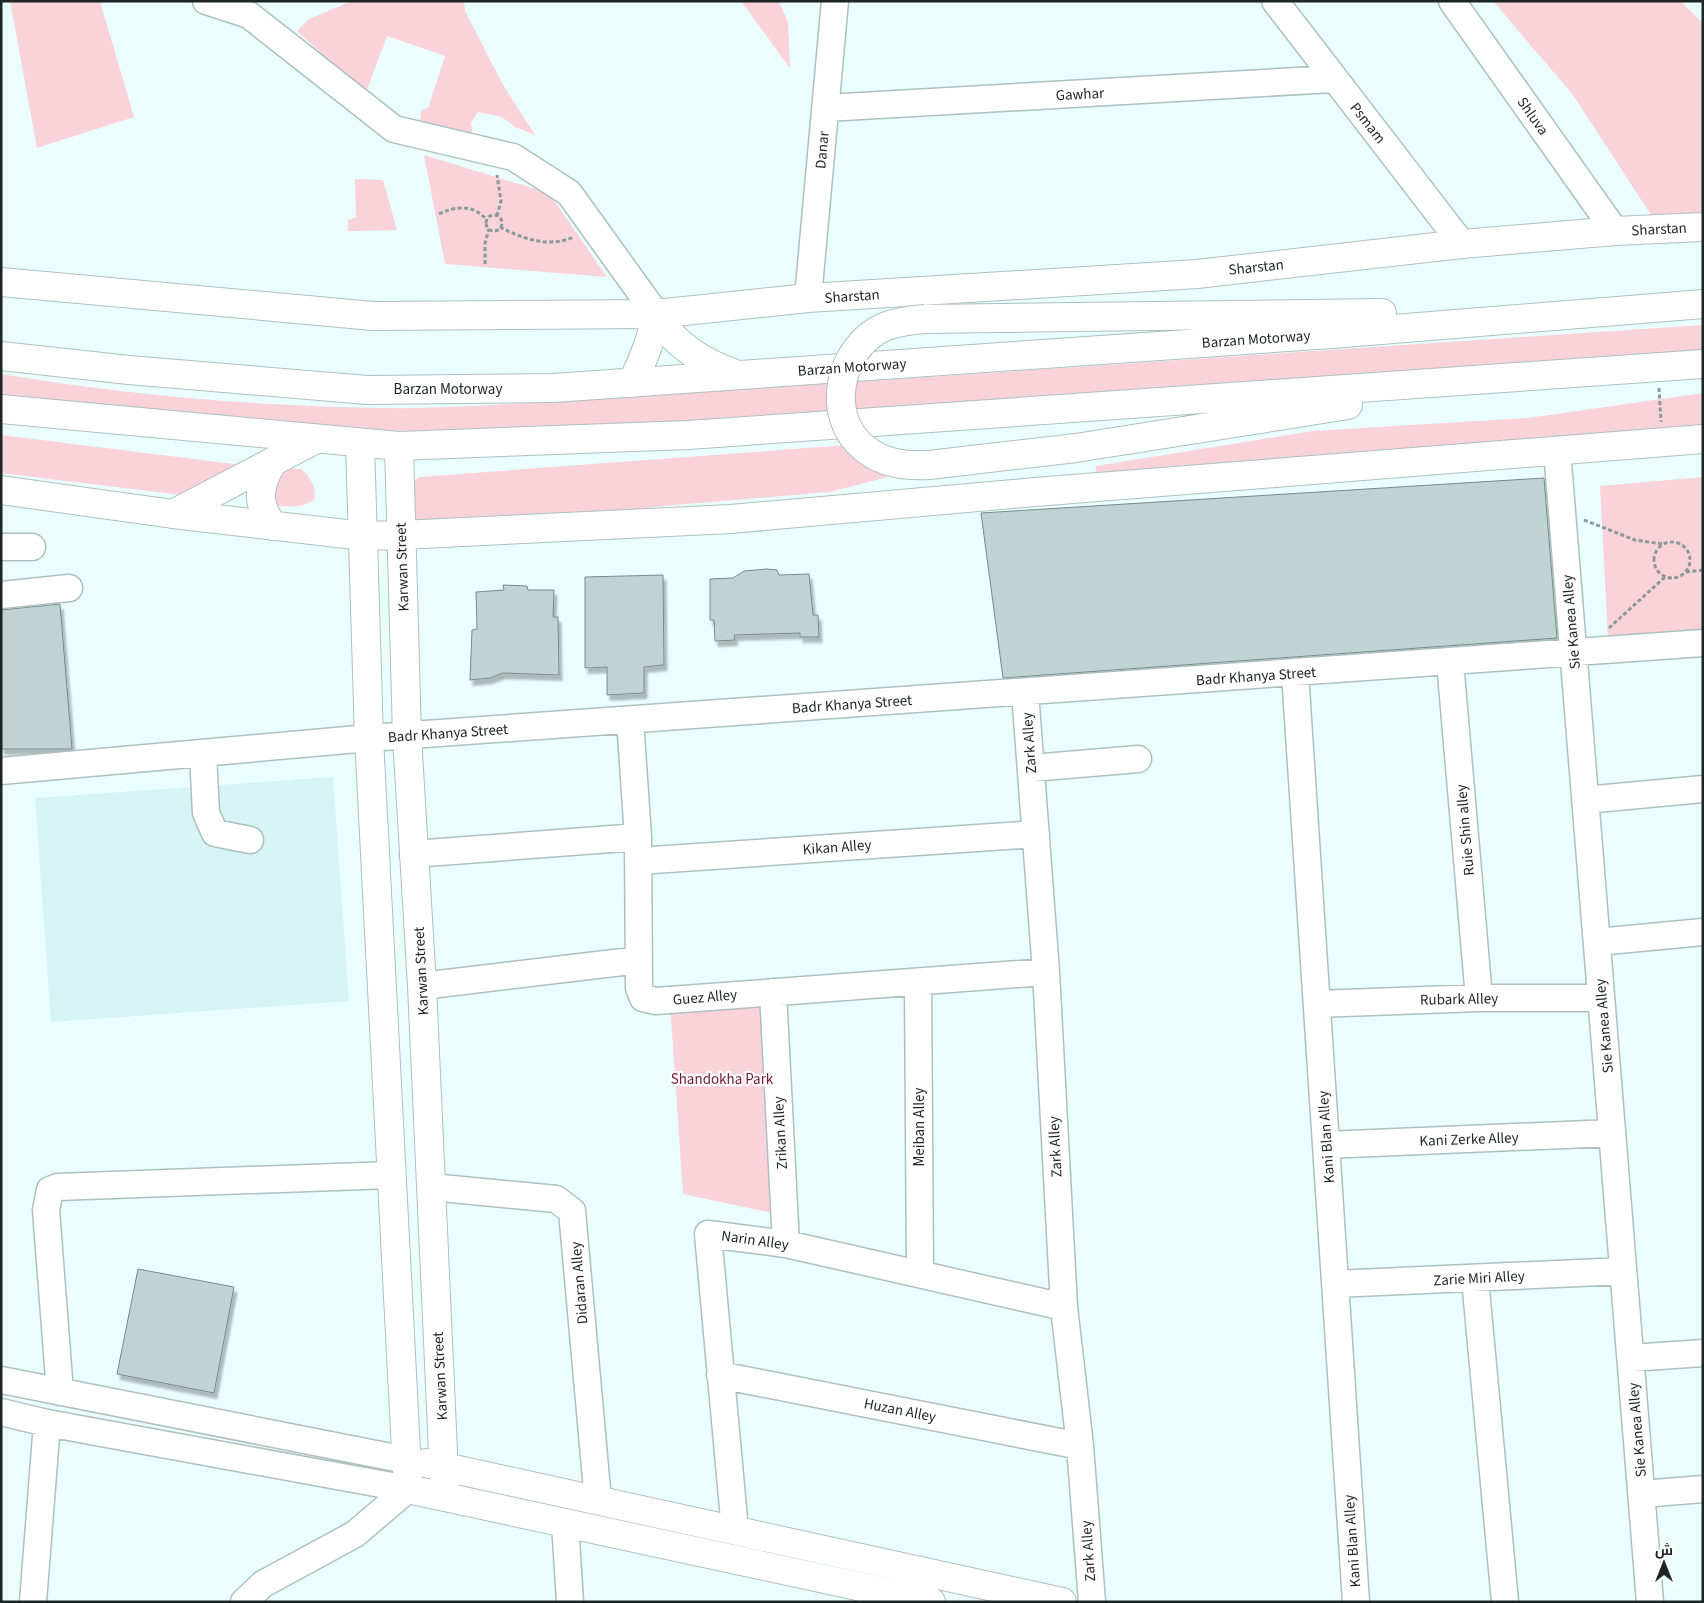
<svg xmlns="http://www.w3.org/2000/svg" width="1704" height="1603" font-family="'Source Sans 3',Cairo,sans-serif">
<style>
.built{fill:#d6f4f3}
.green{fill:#f9d2da}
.building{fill:#bfd3d2;stroke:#788a8a;filter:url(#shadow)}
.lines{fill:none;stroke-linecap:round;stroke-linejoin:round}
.minor-casing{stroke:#acc0bf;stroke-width:29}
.major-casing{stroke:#acc0bf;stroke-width:30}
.highway-casing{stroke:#acc0bf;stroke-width:30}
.path{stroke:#8b9999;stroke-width:3;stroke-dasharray:4 2.5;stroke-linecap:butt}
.minor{stroke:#fff;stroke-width:26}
.major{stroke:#fff;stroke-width:28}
.highway{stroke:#fff;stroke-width:28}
.highway-bridge-casing{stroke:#acc0bf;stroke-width:30;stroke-linecap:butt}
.highway-bridge{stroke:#fff;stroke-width:28}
.labels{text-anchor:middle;stroke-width:4.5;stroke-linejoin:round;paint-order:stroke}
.street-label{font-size:15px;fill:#1d2424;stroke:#fff}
.park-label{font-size:15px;fill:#741a3a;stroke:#fff}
</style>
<defs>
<filter id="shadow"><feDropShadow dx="3" dy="5.5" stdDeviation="1" flood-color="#0004"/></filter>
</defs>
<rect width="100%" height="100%" fill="#eafefe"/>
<path class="built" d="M333 777 349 1001 51 1022 35 798Z"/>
<path class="green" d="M10 1H100L134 117 37 148Z
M352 1H464L465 11 503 85 535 135 515 127 502 117 478 112 471 123 473 137 419 127 421 110 428 108 445 56 387 36 367 90 333 64 297 31 309 19Z
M741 1H779L788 22 790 68Z
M1493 1H1680L1703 23V223L1668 224 1651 215 1573 95Z
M424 155 549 193 607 277 445 264Z
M355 179 383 180 397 230 348 231V220L356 217Z
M1703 325V352L984 406 515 432 355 430 1 397V374C126 395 254 406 381 408 439 409 497 404 555 402Z
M1703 393V432L1095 479 1096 466 1313 431 1528 418Z
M1 435 259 467 181 495 1 473Z
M847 445 863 464 888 477 830 492 652 507 653 517 414 529 411 483 419 477Z
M271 468 301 469C310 477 317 487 314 500 298 510 282 506 264 504Z
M1703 477V634L1608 640 1600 486Z
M764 1001 777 1214 683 1194 670 1003Z"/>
<path class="building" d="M1544 478 1557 638 1003 678 981 513Z
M767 569 777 570 779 575 809 574 813 615H818L819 637H800V633L734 635 735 640 715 641 714 620H710V579L733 578 744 571Z
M663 575 664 665 644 667V693L607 695V667L585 668V577Z
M503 585 527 586 528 590H554L553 617H558L559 675 503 673 490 678 470 680 472 630 477 629 476 592 504 590Z
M60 604 72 749H1V610Z
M138 1269 234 1287 214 1393 117 1374Z"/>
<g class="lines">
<defs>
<path id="minor" d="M206 1 249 15 394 129 513 157 569 193 656 314
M1275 1 1462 244
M1452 1 1615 231
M826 108 1333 79
M808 298 835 1
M1557 450 1650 1602
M1 547H32
M1 595 69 588
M1450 662 1479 998
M1295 673 1356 1602
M1025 692 1046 972 1064 1307 1080 1446 1092 1602
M630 720 638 837 639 988 643 998 656 1001 1046 972
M203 754 206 813 215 833 250 840
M1032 768 1138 759
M1 771 369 738 1703 643
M1585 800 1703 789
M413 854 638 837
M638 861 1036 834
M1597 942 1703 932
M918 982 920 1273
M422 986 639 960
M773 992 786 1244
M1317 1004 1479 998H1601
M1326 1145 1612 1133
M431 1187 556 1199 572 1211 598 1501
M1475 1279 1505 1602
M1335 1284 1623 1271
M1631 1358 1703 1353
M720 1375 1080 1446
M1 1380 406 1460
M60 1392 46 1210 50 1190 58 1187 391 1175
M1 1412 47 1423 408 1489
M1642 1494 1703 1489
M565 1523 570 1602
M735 1530 708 1234 786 1244 1064 1307
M33 1602 47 1423
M244 1602 263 1584 355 1534 408 1489"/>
<path id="major" d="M1 282 373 316 656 314 808 298 1197 274 1462 244 1615 231 1703 227
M360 443 369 738 408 1489 931 1602
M399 446 407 736 422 986 445 1496
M1 490 173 514 363 536 401 535 731 519 1035 492 1703 439
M426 1463 1062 1602"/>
<path id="highway" d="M656 314C674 345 702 362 735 374
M925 319 1382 313
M1 356 129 370 367 390 553 388 1332 334 1703 304
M632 383C643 360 652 339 656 314
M1 409 399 446 688 435 1703 364
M272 463C258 487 256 503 273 526
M929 465 1076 448 1348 405
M173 514 316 439"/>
</defs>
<use href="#minor" class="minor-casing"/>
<use href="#major" class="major-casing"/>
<use href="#highway" class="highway-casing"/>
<path class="path" d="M439 214C456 206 473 204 487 220
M486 223a8 8 0 1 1 16 0a8 8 0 1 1-16 0Z
M497 216 501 201 497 175
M500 227C523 239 548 248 574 237
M485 264V243L489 229
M1659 388 1661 422
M1584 520 1635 540 1663 544
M1654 560a18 18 0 1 1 36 0a18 18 0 1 1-36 0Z
M1686 572 1703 570
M1609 628 1665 577"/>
<use href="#minor" class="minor"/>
<use href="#major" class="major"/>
<use href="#highway" class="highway"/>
<defs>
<path id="highway-bridge" d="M925 319C911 320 897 322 884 327 839 347 824 416 864 448 883 464 906 466 929 465"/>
</defs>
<use href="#highway-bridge" class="highway-bridge-casing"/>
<use href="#highway-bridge" class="highway-bridge"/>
</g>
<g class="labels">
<g class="street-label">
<text transform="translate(1080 94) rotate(-3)" y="5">Gawhar</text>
<text transform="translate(1533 116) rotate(55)" y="5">Shluva</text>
<text transform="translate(1368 123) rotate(52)" y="5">Psmam</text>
<text transform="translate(822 150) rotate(-85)" y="5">Danar</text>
<text transform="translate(1659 229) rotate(-3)" y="5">Sharstan</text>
<text transform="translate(1256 267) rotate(-6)" y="5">Sharstan</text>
<text transform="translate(852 296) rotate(-4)" y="5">Sharstan</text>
<text transform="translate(1256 339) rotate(-4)" y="5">Barzan Motorway</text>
<text transform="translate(852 367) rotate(-4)" y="5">Barzan Motorway</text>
<text x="448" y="394">Barzan Motorway</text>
<text transform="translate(402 567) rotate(-92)" y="5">Karwan Street</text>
<text transform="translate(1571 622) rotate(-95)" y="5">Sie Kanea Alley</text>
<text transform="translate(1256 676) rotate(-4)" y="5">Badr Khanya Street</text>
<text transform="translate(852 704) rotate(-4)" y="5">Badr Khanya Street</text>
<text transform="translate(448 733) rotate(-4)" y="5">Badr Khanya Street</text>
<text transform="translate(1029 743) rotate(-94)" y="5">Zark Alley</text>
<text transform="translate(1465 830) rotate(-95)" y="5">Ruie Shin alley</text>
<text transform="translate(837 847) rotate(-4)" y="5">Kikan Alley</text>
<text transform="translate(421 971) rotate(-93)" y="5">Karwan Street</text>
<text transform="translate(705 997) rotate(-5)" y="5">Guez Alley</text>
<text transform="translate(1459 999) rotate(-1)" y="5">Rubark Alley</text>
<text transform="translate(1604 1026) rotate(-95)" y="5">Sie Kanea Alley</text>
<text transform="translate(919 1127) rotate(-90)" y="5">Meiban Alley</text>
<text transform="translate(780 1133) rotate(-93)" y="5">Zrikan Alley</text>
<text transform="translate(1326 1137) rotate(-94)" y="5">Kani Blan Alley</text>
<text transform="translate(1469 1139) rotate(-2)" y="5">Kani Zerke Alley</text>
<text transform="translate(1055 1147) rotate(-93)" y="5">Zark Alley</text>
<text transform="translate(755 1240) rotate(8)" y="5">Narin Alley</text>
<text transform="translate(1479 1278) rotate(-3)" y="5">Zarie Miri Alley</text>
<text transform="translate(579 1283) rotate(-95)" y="5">Didaran Alley</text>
<text transform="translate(440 1376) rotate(-93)" y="5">Karwan Street</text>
<text transform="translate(900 1410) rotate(11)" y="5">Huzan Alley</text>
<text transform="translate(1637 1430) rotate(-95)" y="5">Sie Kanea Alley</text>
<text transform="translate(1352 1541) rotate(-94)" y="5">Kani Blan Alley</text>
<text transform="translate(1088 1551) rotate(-94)" y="5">Zark Alley</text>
</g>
<g class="park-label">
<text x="722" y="1084">Shandokha Park</text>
</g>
</g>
<rect width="1704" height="1603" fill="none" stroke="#1d2424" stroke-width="5"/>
<g transform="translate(1664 1563)" stroke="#ffffff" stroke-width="4" paint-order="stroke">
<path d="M0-4L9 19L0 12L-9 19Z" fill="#1d2424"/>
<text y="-8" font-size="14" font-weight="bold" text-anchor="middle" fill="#1d2424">ش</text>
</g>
</svg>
